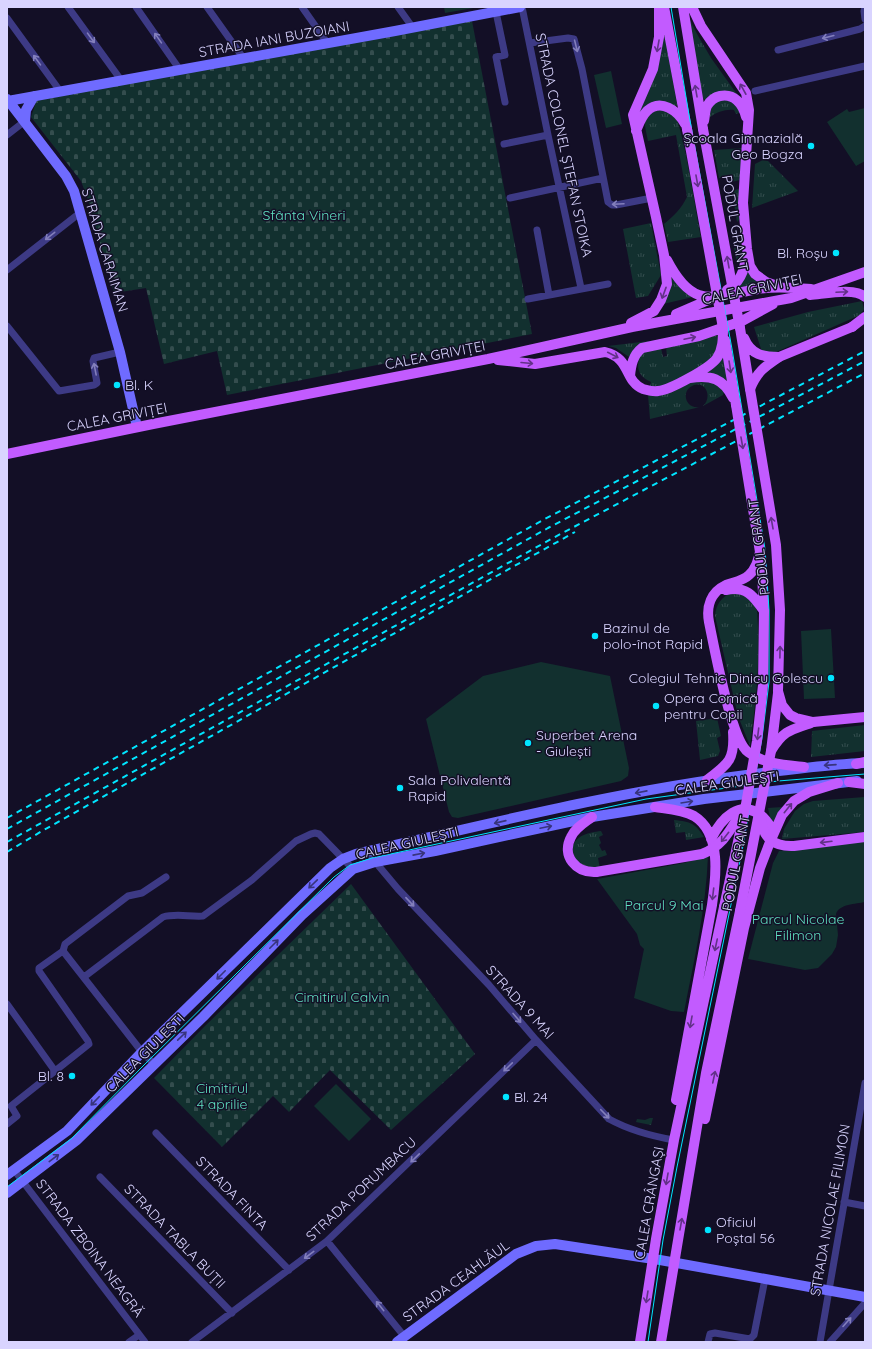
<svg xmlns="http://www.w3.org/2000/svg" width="872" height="1349" font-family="Quicksand,sans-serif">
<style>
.grass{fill:url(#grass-tufts)}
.cemetery{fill:url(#cemetery-stones)}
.green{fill:#12302f}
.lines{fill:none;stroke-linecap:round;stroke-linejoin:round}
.street{stroke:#3d3a85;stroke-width:7}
.secondary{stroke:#6f6bff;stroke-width:10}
.primary{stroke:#c25bff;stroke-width:10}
.tram{stroke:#00e5ff;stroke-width:1}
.rail{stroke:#00e5ff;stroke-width:2;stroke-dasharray:6 5;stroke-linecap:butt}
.primary-bridge{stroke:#c25bff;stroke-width:10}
.oneway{stroke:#837fbc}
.oneway2{stroke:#623188}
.oneway3{stroke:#38347d}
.poi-dot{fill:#00e5ff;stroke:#130f26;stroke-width:1.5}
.labels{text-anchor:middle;stroke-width:3;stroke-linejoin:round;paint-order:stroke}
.street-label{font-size:14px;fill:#d9d4ff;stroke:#130f26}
.poi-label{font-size:14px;fill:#d9d4ff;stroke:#130f26;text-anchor:start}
.park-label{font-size:14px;fill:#5fe0c0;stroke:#130f26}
</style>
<defs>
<pattern id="grass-tufts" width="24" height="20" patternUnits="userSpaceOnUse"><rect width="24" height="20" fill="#12302f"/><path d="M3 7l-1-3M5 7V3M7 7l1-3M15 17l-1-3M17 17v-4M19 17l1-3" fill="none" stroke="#344d4e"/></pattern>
<pattern id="cemetery-stones" width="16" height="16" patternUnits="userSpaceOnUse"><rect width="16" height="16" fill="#12302f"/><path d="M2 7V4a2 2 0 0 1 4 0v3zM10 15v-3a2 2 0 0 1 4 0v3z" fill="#344d4e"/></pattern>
</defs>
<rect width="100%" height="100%" fill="#130f26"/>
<path class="grass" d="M689 18 697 34 711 58 739 97 706 100 702 98Z
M664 30 677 105 675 107 638 114Z
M724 99 733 102 741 112 736 114 734 110C725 109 717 112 710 117 710 105 714 103 724 99Z
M660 108C664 110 671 112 674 115 683 123 697 219 701 237L668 242 664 224C674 216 681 209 687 197L676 135 648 141C644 120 641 120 660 108Z
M743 148 740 180 731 182 729 176 719 178 714 150Z
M763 160 768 161 798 191 752 208 755 164Z
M738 189 740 191 739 220 737 222 732 191Z
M651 223 661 275 648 296 636 298 623 229Z
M739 247 741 248 740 258 737 263 734 248Z
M748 269 759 286 738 288Z
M671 277H672L693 297 663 304Z
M862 301 864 309 860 315 776 352H762L754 327 808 312Z
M719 335 727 376 723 395 703 406C712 398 707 381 694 385 680 390 685 410 700 407L650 419 648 395 651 382C640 377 635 369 640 357 641 354 645 350 649 349 652 348 658 348 661 348L663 357 667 356 666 347Z
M649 341 629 357 616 348 608 346Z
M732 592C744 595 753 599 757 611 761 656 756 701 750 746L738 716 715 616C716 604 721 598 732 592Z
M717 718 721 736 717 738 720 751 718 756 700 760 696 721Z
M865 725V751L811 757 812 731Z
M865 797V832L782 839 784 829 795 811 804 804 813 801Z
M783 807 772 826 768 808Z
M674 820C691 822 695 823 704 837L686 840 685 832 676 833Z
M601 831 603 835 599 837 601 843 599 845 602 851 605 850 607 855 598 858 600 869H589L575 859 572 847C578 834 588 833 601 831Z
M650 1118H653L651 1125 636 1122 637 1119 645 1120Z"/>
<path class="cemetery" d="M472 21 532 334 227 395 217 351 164 364 146 288 114 293 88 200 81 181 31 117 37 99Z
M351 884 475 1054 391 1130 330 1070 289 1112 273 1096 222 1147 154 1078 204 1027Z"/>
<path class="green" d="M444 7H479L445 13Z
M611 71 622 124 606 128 594 75Z
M865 108V161L856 166 827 122 847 109 849 112Z
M831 629 835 698 804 699 801 631Z
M541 662 610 676 629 768 628 776 621 781 458 818 452 817 449 812 426 719 483 676Z
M865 841V902C856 904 839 904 836 914L838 935 836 947 832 954 818 968 805 970 748 959 773 863 779 851Z
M708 856C706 909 694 961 684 1012L671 1011 634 998 644 949 640 945 637 934 597 879 684 863Z
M336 1084 371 1119 349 1141 314 1106Z"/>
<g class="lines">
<path class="street" d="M68 7 121 80
M136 7 180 70
M207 7 244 59
M302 7 328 44
M398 7 413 28
M522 7 548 135 581 288
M865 7 864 11 865 19
M496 12 505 55 496 57 505 102
M7 18 60 91
M530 43 568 38 574 39 582 69 608 202 612 205H616L652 198
M778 50 860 29 865 26
M755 91 865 66
M7 135 25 121
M504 144 548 135
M510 198 603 178
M537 230 549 295
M7 270 81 212
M528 299 608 284
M7 326 59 391 94 385 97 383 93 361 94 358 120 352
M374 850 372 852V858L398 889 489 985 536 1040 609 1119C629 1130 651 1136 674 1140
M63 951 142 1052 154 1064
M63 951 65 944 128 896 142 893 166 877
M84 977 163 917C176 913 190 917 203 916L252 880 296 841 311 834 315 833 319 834 353 869
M7 1004 55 1071
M7 1124 17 1116 11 1106 89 1044 88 1041 39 971V968L63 951
M156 1133 289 1270
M14 1170 145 1342
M100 1177 232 1313
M844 1202 865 1206
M327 1241 404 1336
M129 1342 139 1335
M192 1342 327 1241 536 1040
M708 1342 710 1334 715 1333 750 1339 754 1335 765 1279
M820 1342 865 1083
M830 1342 865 1303"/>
<path class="secondary" d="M7 99 66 176 74 191 120 352 137 427
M8 101 395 31 520 7
M25 121 26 110 34 96
M7 1175 67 1131 142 1052 330 868 343 859 356 854C488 824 619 791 754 774 791 770 828 764 865 763
M7 1193 77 1140 203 1017 302 915 353 869 375 862 435 851 592 817 704 799 857 781
M397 1342 516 1254 536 1246 555 1244 660 1260 865 1297"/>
<path class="primary" d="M664 7 687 129
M683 7 703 129
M692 7 701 26 746 93 749 110 743 203 747 249 750 266 755 274 766 282 780 287
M704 121C705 116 705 110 707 106 710 101 715 97 720 96 734 93 743 104 746 117
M636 131C639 124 641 117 647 111 661 98 678 111 685 124
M667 260C693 310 711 297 758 289 776 286 793 288 811 289
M727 290C740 283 745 270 746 255
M810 295C824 294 855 287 865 297
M676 314 713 298
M631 323 654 311 661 300 667 284 664 255 656 217 633 115 653 69 659 37V7
M852 327 865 317
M740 328 750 389
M744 338C751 355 763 357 779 357
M725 340 736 405
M498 360 535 364 605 352C631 358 624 381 643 389 647 390 653 392 658 391 670 390 710 368 717 358 723 349 723 339 723 328
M630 376C631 365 633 355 642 348L699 336 742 321 773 304
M690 378C711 375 723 378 733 398
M750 389C757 372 764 367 779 357
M7 454 153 424 488 359 632 327 780 300 791 298 865 272
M760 552C758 560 756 569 749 575 743 581 734 582 726 585 711 592 706 606 709 622 714 646 731 740 748 752 764 764 785 765 804 767
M761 556 764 611
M726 590C746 586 753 595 764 611
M813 722 865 717
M771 751 778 693
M856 764 865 762
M707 780C728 764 735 760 733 732
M849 782 865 784
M655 807C668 809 683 810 694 816 722 833 716 878 712 905L676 1100
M592 817C584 823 575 828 571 837 561 856 576 873 596 872
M711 839C721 819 740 797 763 817 767 821 771 827 774 833
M705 1119 744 928 760 868 770 842 782 815 794 801 809 792 838 783
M640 1342 656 1239 674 1140 724 907
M661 1342 706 1073 740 911"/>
<path class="tram" d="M7 1187 71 1139 144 1065 334 877 350 865 372 858 646 799 778 781 865 774
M648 1342 663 1240 677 1167 742 851 762 738 769 682V610L765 549 732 349 689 115 671 7"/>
<path class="rail" d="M7 818 543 520 865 351
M7 829 548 528 865 361
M7 842 553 538 865 373
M7 852 42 831 575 532"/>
<path class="primary-bridge" d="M687 129 723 328
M703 129 740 328
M779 357 852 327
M750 389 776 545 780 610 778 691 782 705 790 715 796 718 813 722
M736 405 760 552
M761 817C762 838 774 847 794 846L865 837
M596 872 702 854C724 845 730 830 742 811
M724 907 746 804 757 741 763 685 764 611
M740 911 771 751C783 731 790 730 811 723"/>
</g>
<defs><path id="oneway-shaft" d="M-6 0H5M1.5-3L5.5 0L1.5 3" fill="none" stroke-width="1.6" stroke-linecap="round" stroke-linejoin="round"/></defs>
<g class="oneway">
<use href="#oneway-shaft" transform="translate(828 37) rotate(166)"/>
<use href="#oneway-shaft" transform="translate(91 38) rotate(54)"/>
<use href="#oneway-shaft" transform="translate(158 38) rotate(-125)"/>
<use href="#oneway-shaft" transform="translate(576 46) rotate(76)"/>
<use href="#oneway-shaft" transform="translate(37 60) rotate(-126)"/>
<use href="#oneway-shaft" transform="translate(618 204) rotate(177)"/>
<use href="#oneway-shaft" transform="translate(50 236) rotate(142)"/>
<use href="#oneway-shaft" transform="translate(95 369) rotate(-101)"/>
<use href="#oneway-shaft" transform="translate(410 902) rotate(47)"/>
<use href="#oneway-shaft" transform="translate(517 1018) rotate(49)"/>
<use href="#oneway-shaft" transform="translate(508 1067) rotate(136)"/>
<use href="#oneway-shaft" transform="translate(605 1114) rotate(46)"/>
<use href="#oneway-shaft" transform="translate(415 1158) rotate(136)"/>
<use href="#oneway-shaft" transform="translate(309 1255) rotate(143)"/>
<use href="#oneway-shaft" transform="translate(380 1306) rotate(-129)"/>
<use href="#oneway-shaft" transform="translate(847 1322) rotate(-48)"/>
</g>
<g class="oneway2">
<use href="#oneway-shaft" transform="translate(658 46) rotate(100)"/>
<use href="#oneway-shaft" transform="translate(743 89) rotate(-119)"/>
<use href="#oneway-shaft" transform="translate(696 91) rotate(-100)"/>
<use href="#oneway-shaft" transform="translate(697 181) rotate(80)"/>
<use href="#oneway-shaft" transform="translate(728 262) rotate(-100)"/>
<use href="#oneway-shaft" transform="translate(842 292) rotate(-3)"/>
<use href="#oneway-shaft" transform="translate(664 293) rotate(110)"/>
<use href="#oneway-shaft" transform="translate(690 338) rotate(-12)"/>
<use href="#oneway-shaft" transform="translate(613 355) rotate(27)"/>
<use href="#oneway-shaft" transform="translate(527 363) rotate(5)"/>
<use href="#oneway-shaft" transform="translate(730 367) rotate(81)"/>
<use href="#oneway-shaft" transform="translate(742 443) rotate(80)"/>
<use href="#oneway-shaft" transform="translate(772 523) rotate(-100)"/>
<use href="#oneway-shaft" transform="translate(780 652) rotate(-89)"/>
<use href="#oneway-shaft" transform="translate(758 734) rotate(97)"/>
<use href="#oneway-shaft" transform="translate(788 808) rotate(-51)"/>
<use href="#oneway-shaft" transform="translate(725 837) rotate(128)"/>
<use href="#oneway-shaft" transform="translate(826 842) rotate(173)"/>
<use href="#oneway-shaft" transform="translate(713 894) rotate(97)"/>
<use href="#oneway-shaft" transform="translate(716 945) rotate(102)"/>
<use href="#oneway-shaft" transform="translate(691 1022) rotate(100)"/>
<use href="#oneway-shaft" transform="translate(714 1077) rotate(-78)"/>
<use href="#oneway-shaft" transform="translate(667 1179) rotate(100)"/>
<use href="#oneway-shaft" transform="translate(681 1224) rotate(-80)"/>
<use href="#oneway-shaft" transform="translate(647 1297) rotate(99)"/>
</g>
<g class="oneway3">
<use href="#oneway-shaft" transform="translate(830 765) rotate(176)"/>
<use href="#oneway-shaft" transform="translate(641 792) rotate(169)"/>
<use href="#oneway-shaft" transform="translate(687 802) rotate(-9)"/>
<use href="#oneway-shaft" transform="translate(500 822) rotate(167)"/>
<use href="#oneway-shaft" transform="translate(546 827) rotate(-12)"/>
<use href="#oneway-shaft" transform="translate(419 854) rotate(-11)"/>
<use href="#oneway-shaft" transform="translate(313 884) rotate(136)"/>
<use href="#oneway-shaft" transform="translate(274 944) rotate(-45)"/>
<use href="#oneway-shaft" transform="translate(221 975) rotate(135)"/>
<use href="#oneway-shaft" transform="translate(182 1036) rotate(-44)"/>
<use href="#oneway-shaft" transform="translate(95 1101) rotate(134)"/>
<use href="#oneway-shaft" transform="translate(54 1158) rotate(-37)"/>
</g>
<g class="poi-dot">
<circle cx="811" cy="146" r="4"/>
<circle cx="836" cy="253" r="4"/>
<circle cx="117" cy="385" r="4"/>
<circle cx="595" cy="636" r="4"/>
<circle cx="831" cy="678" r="4"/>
<circle cx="656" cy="706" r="4"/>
<circle cx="528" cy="743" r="4"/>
<circle cx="400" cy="788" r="4"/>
<circle cx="72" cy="1076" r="4"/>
<circle cx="506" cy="1097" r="4"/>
<circle cx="708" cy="1230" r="4"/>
</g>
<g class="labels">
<g class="street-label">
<text transform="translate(274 39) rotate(-10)" y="5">STRADA IANI BUZOIANI</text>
<text transform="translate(564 145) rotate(78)" y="5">STRADA COLONEL ȘTEFAN STOIKA</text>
<text transform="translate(735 223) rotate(80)" y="5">PODUL GRANT</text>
<text transform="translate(105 250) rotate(73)" y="5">STRADA CARAIMAN</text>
<text transform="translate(752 289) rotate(-12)" y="5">CALEA GRIVIȚEI</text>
<text transform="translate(435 355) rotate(-11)" y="5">CALEA GRIVIȚEI</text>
<text transform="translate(117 417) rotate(-11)" y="5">CALEA GRIVIȚEI</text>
<text transform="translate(759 547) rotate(-97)" y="5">PODUL GRANT</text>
<text transform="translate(727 783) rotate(-8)" y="5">CALEA GIULEȘTI</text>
<text transform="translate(407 843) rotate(-13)" y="5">CALEA GIULEȘTI</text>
<text transform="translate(736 863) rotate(-79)" y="5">PODUL GRANT</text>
<text transform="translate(520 1002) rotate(48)" y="5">STRADA 9 MAI</text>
<text transform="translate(145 1053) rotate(-45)" y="5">CALEA GIULEȘTI</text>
<text transform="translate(361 1189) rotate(-43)" y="5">STRADA PORUMBACU</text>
<text transform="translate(232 1193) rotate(46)" y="5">STRADA FINTA</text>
<text transform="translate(649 1203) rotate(-80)" y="5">CALEA CRÂNGAȘI</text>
<text transform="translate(830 1210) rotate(-80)" y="5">STRADA NICOLAE FILIMON</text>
<text transform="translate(175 1236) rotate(46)" y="5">STRADA TABLA BUȚII</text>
<text transform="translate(90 1248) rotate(53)" y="5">STRADA ZBOINA NEAGRĂ</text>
<text transform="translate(456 1281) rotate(-36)" y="5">STRADA CEAHLĂUL</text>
</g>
<g class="poi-label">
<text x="803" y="143" text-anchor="end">Școala Gimnazială<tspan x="803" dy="16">Geo Bogza</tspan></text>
<text x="828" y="258" text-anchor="end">Bl. Roșu</text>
<text x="125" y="390">Bl. K</text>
<text x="603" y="633">Bazinul de<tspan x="603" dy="16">polo-înot Rapid</tspan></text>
<text x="823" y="683" text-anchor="end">Colegiul Tehnic Dinicu Golescu</text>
<text x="664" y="703">Opera Comică<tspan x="664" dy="16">pentru Copii</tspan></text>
<text x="536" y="740">Superbet Arena<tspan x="536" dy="16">- Giulești</tspan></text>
<text x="408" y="785">Sala Polivalentă<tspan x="408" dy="16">Rapid</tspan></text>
<text x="64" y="1081" text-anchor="end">Bl. 8</text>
<text x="514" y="1102">Bl. 24</text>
<text x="716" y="1227">Oficiul<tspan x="716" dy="16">Poștal 56</tspan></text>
</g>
<g class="park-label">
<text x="304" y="220">Sfânta Vineri</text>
<text x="664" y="910">Parcul 9 Mai</text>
<text x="798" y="924">Parcul Nicolae<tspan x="798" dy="16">Filimon</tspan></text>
<text x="342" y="1002">Cimitirul Calvin</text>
<text x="222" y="1093">Cimitirul<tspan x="222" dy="16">4 aprilie</tspan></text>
</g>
</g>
<rect width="872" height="1349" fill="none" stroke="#d9d4ff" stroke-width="16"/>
</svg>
